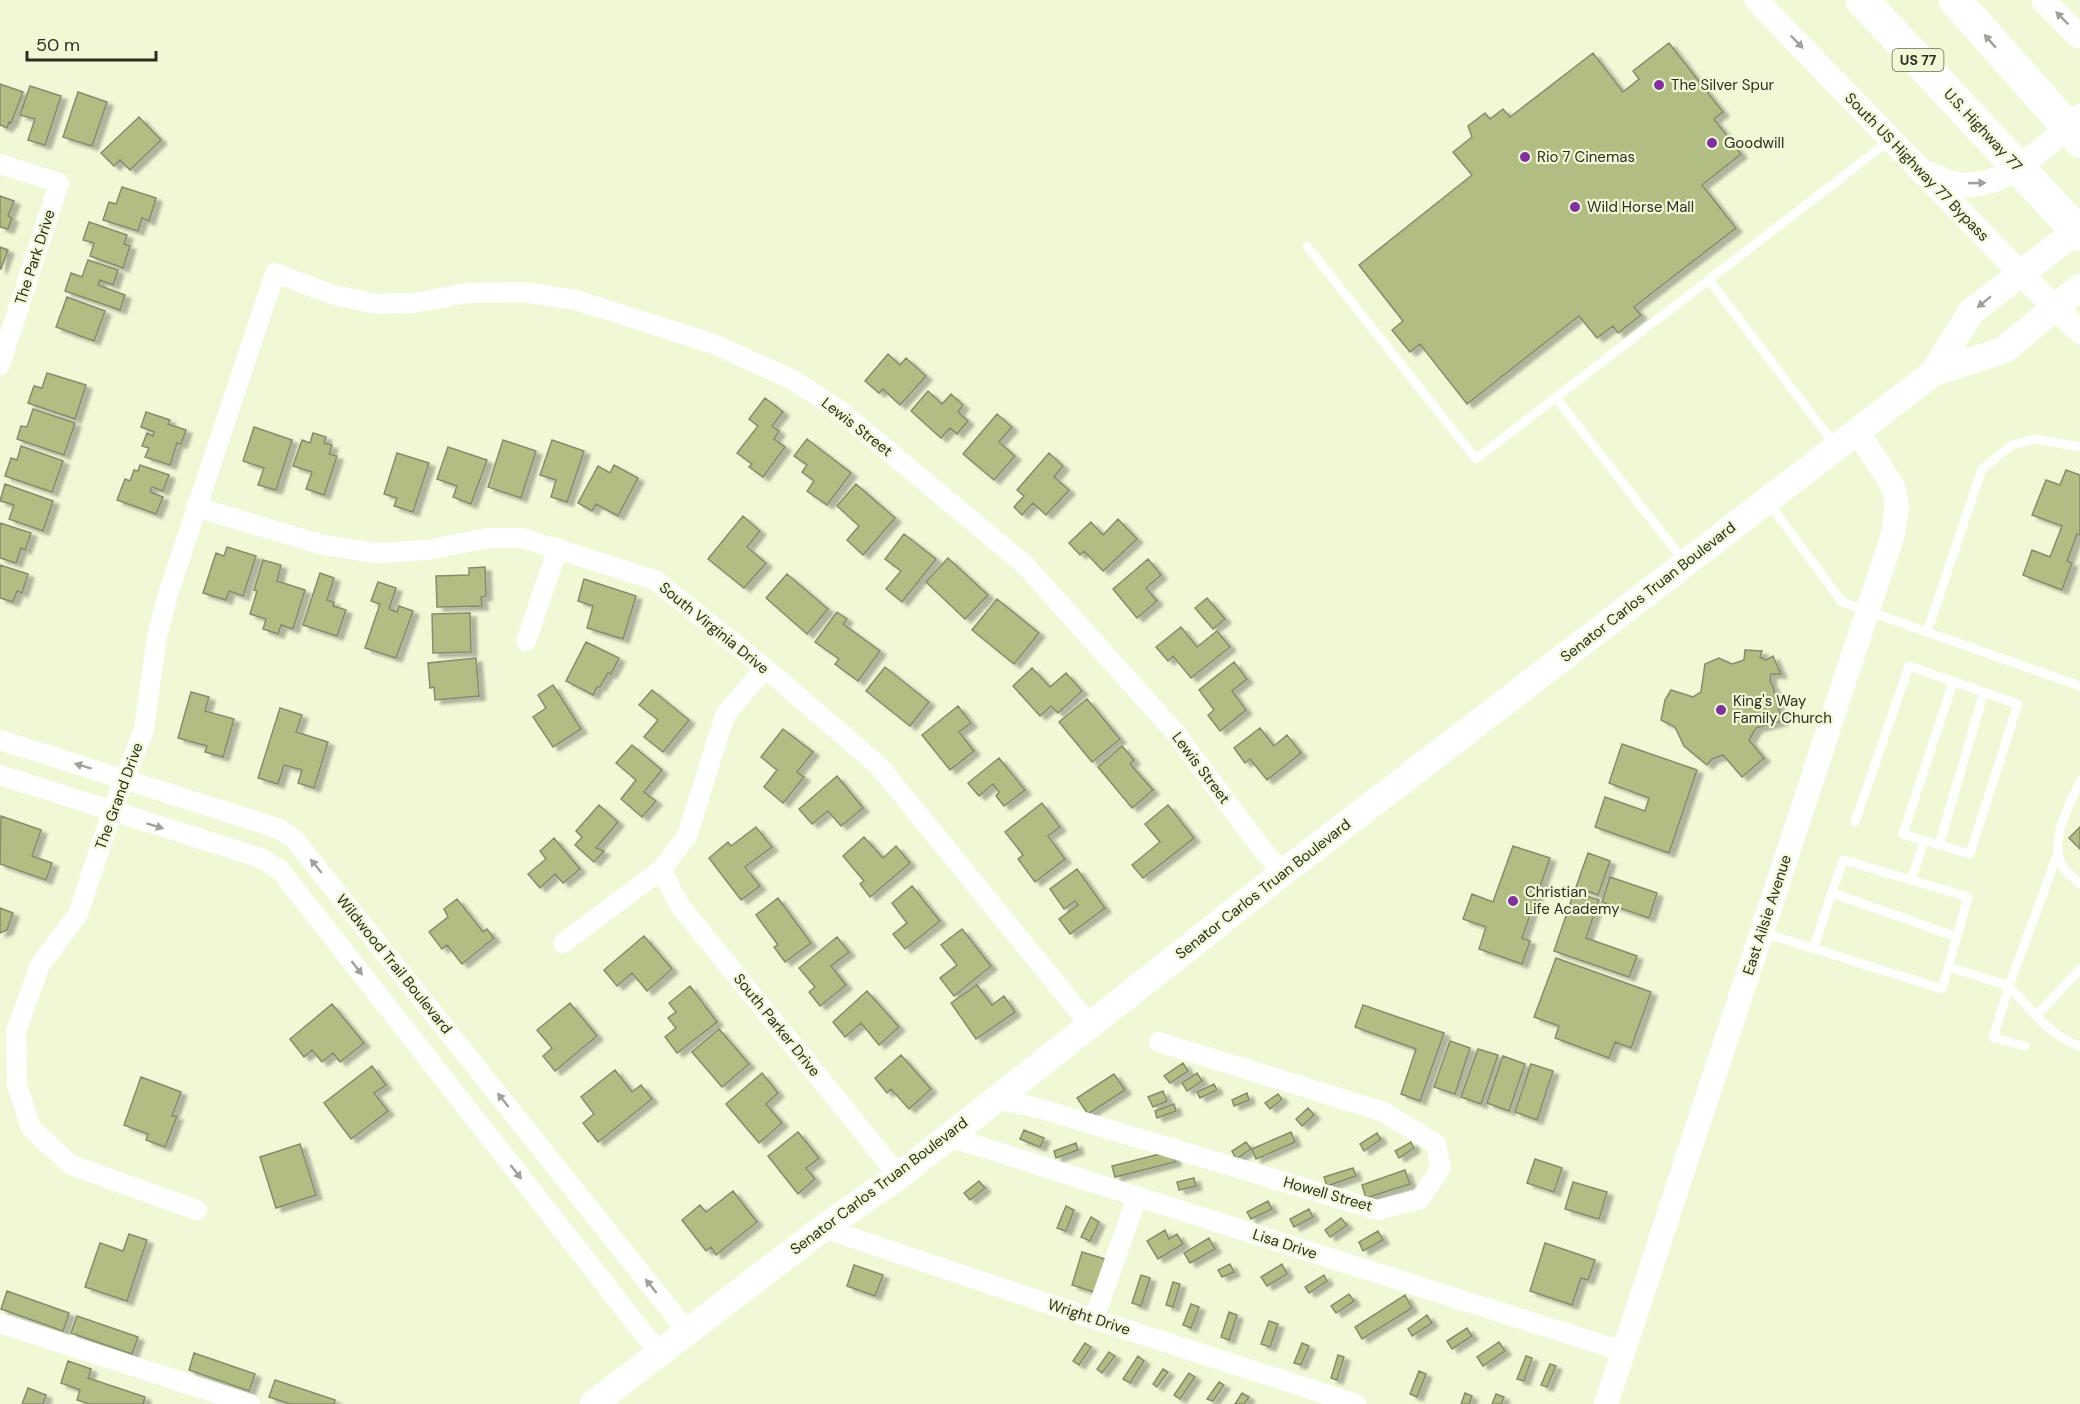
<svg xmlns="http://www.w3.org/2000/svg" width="2080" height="1404" font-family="'DM Sans',sans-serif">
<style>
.building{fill:#b1bd82;stroke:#868d6e;stroke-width:1.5;filter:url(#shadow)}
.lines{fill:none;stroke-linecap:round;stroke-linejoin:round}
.service{stroke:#fff;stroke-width:9}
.minor{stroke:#fff;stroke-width:20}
.tertiary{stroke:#fff;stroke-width:24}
.secondary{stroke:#fff;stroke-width:27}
.motorway{stroke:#fff;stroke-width:33}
.oneway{fill:#a0a19b}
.poi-dot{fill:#822f9f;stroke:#f0f8d6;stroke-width:2}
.labels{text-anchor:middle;stroke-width:4.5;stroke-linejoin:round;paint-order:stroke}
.shield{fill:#f0f8d6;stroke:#676b57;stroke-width:1.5}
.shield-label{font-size:14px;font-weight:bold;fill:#2c2e21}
.poi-label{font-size:15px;fill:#2c2e21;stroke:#f0f8d6;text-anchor:start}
.street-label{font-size:15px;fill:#2c2e21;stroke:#f0f8d6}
</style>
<defs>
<filter id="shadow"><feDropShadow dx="6" dy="4" stdDeviation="1.5" flood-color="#0004"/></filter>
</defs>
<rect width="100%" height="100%" fill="#f0f8d6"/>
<path class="building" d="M1669 43 1723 112 1714 119 1741 154 1702 185 1736 228 1634 307 1641 315 1618 333 1613 326 1597 338 1579 316 1467 404 1420 344 1410 352 1392 330 1403 321 1359 265 1472 175 1453 152 1472 137 1468 126 1485 113 1490 119 1503 109 1510 117 1593 53 1623 92 1639 79 1633 71Z
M0 84 23 92 11 123 9 122 7 128 0 125Z
M30 86 61 96 45 145 28 140 35 119 20 115Z
M78 92 107 102 92 146 63 137Z
M139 117 161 140 130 170 120 160 114 166 101 153Z
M122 187 156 198 149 221 142 218 138 231 103 220 109 202 116 204Z
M0 196 14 201 8 216 12 218 8 229 0 227Z
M89 222 127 235 124 244 130 246 123 268 90 256 94 243 83 240Z
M0 247 8 250 1 269H0Z
M88 260 118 270 113 285 100 280 98 285 125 295 120 310 65 291 71 273 82 277Z
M67 297 105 311 94 341 56 327Z
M888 354 900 365 906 358 926 376 900 405 883 389 879 393 865 381Z
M47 373 86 385 75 419 28 403 34 386 42 388Z
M928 391 942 404 951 394 963 405 958 412 968 421 957 434 950 428 941 438 911 411Z
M765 398 783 412 772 426 779 431 774 439 785 447 763 477 749 467 752 464 737 453 758 426 749 419Z
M33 409 75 423 64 455 17 439 21 426 27 427Z
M146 412 170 420 168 424 186 430 181 444 177 443 170 465 145 457 149 448 142 446 147 433 153 436 154 432 141 427Z
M997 414 1012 427 999 442 1015 456 994 480 963 454Z
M254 427 292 440 276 490 258 485 264 468 243 461Z
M313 433 326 437 324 443 332 445 329 454 337 456 324 495 306 489 312 472 293 466 302 440 310 443Z
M807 439 851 473 827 505 807 491 814 481 802 472 807 465 794 456Z
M503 440 536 451 521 498 488 487Z
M552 440 584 451 567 502 551 497 556 480 540 475Z
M21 446 63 461 52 492 5 476 11 458 17 460Z
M448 447 487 460 471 504 453 497 457 486 437 479Z
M397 453 429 463 413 512 394 506 397 498 384 494Z
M1049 453 1063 466 1054 477 1069 490 1046 515 1033 503 1022 515 1014 507 1024 496 1017 490Z
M140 465 169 475 163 491 152 487 150 492 163 497 156 514 117 500 125 479 130 481 134 470 138 471Z
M614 465 638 478 618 516 596 504 592 511 578 503 598 466 610 473Z
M2066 470 2080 475V535L2077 534 2067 561 2072 563 2062 590 2023 575 2032 550 2050 557 2062 526 2032 515 2046 480 2060 485Z
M5 484 53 501 43 531 9 519 14 505 0 501Z
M856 484 895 518 863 555 847 540 859 526 837 506Z
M743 516 760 531 747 547 766 563 744 588 708 559Z
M1118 519 1137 539 1103 571 1084 551 1080 555 1069 543 1091 522 1103 535Z
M0 523 31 533 25 550 21 548 16 563 0 558Z
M904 534 936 559 902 602 886 589 901 571 885 559Z
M227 547 256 556 243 596 229 591 226 600 203 593 216 553 224 556Z
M948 558 988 595 965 619 926 582Z
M1148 559 1161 575 1146 588 1157 601 1137 618 1113 589Z
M263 560 281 565 277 581 305 590 293 629 281 625 278 634 263 629 266 619 250 614 257 591 254 590Z
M0 565 28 574 22 593 17 591 13 602 0 598Z
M485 567 486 596 481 597 482 606 437 607 436 576 469 575V568Z
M320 573 334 578 327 600 334 602 333 606 346 610 337 636 303 625Z
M787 574 828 609 807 634 766 598Z
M584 579 636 596 623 639 587 628 593 606 578 601Z
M378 582 396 588 389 609 397 612 399 606 413 611 396 658 365 648 380 604 371 601Z
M1207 598 1225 619 1213 629 1195 608Z
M997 599 1039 633 1014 664 972 630Z
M837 612 847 619 843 624 880 651 858 681 835 664 839 659 815 642Z
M470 613 471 652 433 653 432 614Z
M1181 627 1197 647 1217 631 1230 647 1191 678 1173 656 1168 661 1156 647Z
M586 642 619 658 611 674 608 673 600 687H597L593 695 566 681Z
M1745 650 1762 651 1760 657 1766 660 1773 656 1781 674H1771L1770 681 1773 687 1782 721 1756 728 1749 740 1764 758 1742 777 1723 755 1712 759 1707 765 1684 746 1675 727 1661 720 1665 700 1671 690 1693 697 1701 692 1705 664 1719 658 1732 664 1744 660Z
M476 658 479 696 435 700 434 687 430 688 428 663Z
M1234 662 1247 679 1232 691 1246 710 1220 731 1208 715 1214 710 1199 690Z
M885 667 929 702 910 726 866 691Z
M1032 668 1050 687 1066 673 1082 691 1058 713 1051 706 1040 716 1013 686Z
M553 685 581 729 553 747 533 717 546 708 538 695Z
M652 690 689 720 663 752 644 737 658 720 639 705Z
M191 692 209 697 205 711 234 719 223 757 205 752 207 746 178 738Z
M1087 699 1120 739 1092 762 1059 722Z
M958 706 971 723 959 732 974 751 950 770 922 735Z
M280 708 302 715 296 732 328 742 314 788 298 783 302 770 284 765 278 784 258 778Z
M1260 728 1274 746 1287 735 1301 753 1267 780 1250 759 1245 763 1234 748Z
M783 729 813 752 797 772 804 777 783 803 764 787 777 770 761 757Z
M1622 744 1697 770 1669 853 1595 827 1605 797 1645 811 1649 798 1609 783Z
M632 745 662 770 644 792 656 801 642 817 621 799 636 780 616 763Z
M1122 746 1134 760 1130 764 1153 790 1132 808 1098 767Z
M999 758 1025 790 1004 806 996 796 999 792 993 784 979 796 968 783Z
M837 776 863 808 841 826 828 811 812 824 799 809Z
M1042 803 1060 827 1048 836 1065 859 1035 882 1018 859 1023 855 1005 832Z
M599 805 618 822 596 848 604 851 594 862 575 845 582 837 576 831Z
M1168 805 1194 838 1143 878 1132 865 1160 842 1145 824Z
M1 816 41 830 32 856 52 863 46 880 0 864Z
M756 827 772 847 745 867 760 886 741 900 709 858 728 842 731 846Z
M2080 827V849L2069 838Z
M864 837 883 858 896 846 910 863 870 897 860 884 864 881 843 856Z
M554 838 580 869 563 883 555 874 540 888 528 874 546 859 540 851Z
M1513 846 1550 858 1522 938 1530 941 1522 964 1479 949 1486 927 1463 919 1472 894 1493 902Z
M1588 853 1610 861 1598 895 1576 887Z
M1077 869 1105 908 1070 934 1059 919 1078 905 1075 901 1064 909 1050 889Z
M1610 877 1657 893 1649 918 1602 902Z
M912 886 940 921 905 949 893 934 907 923 892 903Z
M1574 892 1599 900 1586 938 1637 956 1629 977 1554 951Z
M778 898 811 943 785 962 774 947 778 945 756 915Z
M457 899 483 932 487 929 494 938 462 964 447 945 442 949 429 932 448 917 444 909Z
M0 908 13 913 7 930 0 933Z
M962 929 991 966 954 996 940 978 957 965 941 945Z
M644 936 672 969 647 991 632 973 617 986 604 970Z
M837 937 849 952 831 966 846 985 820 1006 809 992 815 987 799 968Z
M1556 958 1651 992 1631 1048 1615 1042 1609 1058 1555 1038 1559 1026 1534 1017Z
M977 985 992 1005 1004 996 1015 1012 976 1039 951 1003Z
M690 986 717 1022 677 1053 665 1037 676 1028 668 1018 676 1012 669 1003Z
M867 991 899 1027 879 1045 861 1023 845 1037 833 1022Z
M570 1003 597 1036 555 1071 543 1056 552 1048 537 1030Z
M332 1004 364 1043 340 1062 333 1053 322 1062 312 1050 304 1057 290 1039Z
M1363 1005 1444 1033 1420 1101 1401 1094 1416 1049 1355 1027Z
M719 1029 749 1064 722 1087 692 1052Z
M1450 1041 1470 1048 1455 1094 1434 1087Z
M1478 1049 1498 1055 1481 1104 1461 1097Z
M901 1055 931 1089 909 1109 891 1089 887 1093 875 1078Z
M1503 1056 1525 1064 1509 1111 1487 1103Z
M1183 1063 1188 1071 1170 1083 1164 1076Z
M1531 1064 1553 1071 1537 1120 1515 1112Z
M372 1066 386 1085 374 1093 388 1111 351 1139 324 1103Z
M615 1070 632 1092 641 1085 652 1099 598 1142 583 1123 594 1114 581 1097Z
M762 1073 778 1093 766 1104 782 1123 759 1143 726 1104Z
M1197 1073 1202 1081 1187 1091 1182 1083Z
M1114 1074 1125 1090 1088 1114 1077 1098Z
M141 1077 181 1092 172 1116H177L165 1147 146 1140 148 1134 124 1125Z
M1214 1084 1217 1090 1200 1098 1197 1092Z
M1163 1091 1167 1101 1153 1107 1148 1097Z
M1247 1093 1249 1100 1234 1106 1232 1100Z
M1278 1094 1282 1099 1270 1109 1265 1103Z
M1174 1104 1176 1111 1157 1118 1155 1111Z
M1308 1108 1314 1115 1302 1126 1296 1119Z
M1024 1130 1044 1138 1040 1147 1020 1139Z
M798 1132 819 1158 806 1168 815 1179 798 1194 768 1156Z
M1291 1132 1295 1142 1256 1159 1252 1149Z
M1377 1133 1381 1139 1364 1151 1360 1144Z
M1246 1142 1251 1149 1236 1159 1232 1151Z
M1411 1142 1414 1148 1399 1158 1395 1151Z
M1076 1143 1078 1150 1056 1158 1054 1151Z
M300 1144 316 1195 276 1208 260 1157Z
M1172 1151 1175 1162 1115 1177 1112 1166Z
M1535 1159 1562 1168 1554 1192 1527 1183Z
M1353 1168 1356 1176 1327 1186 1324 1177Z
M1405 1170 1410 1184 1366 1198 1362 1185Z
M1194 1178 1196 1186 1179 1190 1177 1182Z
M979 1181 985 1188 970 1200 964 1193Z
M1573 1182 1607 1192 1599 1219 1565 1209Z
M733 1191 757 1222 716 1255 711 1247 706 1251 682 1220 700 1205 706 1212Z
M1268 1201 1272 1209 1251 1219 1247 1212Z
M1066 1206 1074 1210 1066 1231 1057 1228Z
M1309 1209 1313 1217 1294 1227 1290 1219Z
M1091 1217 1099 1222 1090 1241 1081 1237Z
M1341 1218 1347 1225 1330 1237 1325 1230Z
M1165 1230 1169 1239 1177 1234 1183 1244 1158 1259 1147 1241Z
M1378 1231 1383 1240 1363 1251 1359 1242Z
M129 1234 147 1240 127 1301 85 1287 100 1243 123 1251Z
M1209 1238 1215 1249 1190 1263 1184 1253Z
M1545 1243 1595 1260 1588 1280 1581 1278 1572 1305 1530 1291Z
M1082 1252 1105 1259 1094 1292 1072 1285Z
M1230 1264 1234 1272 1222 1277 1218 1270Z
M1282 1264 1287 1274 1267 1286 1261 1277Z
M854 1265 883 1275 875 1296 847 1286Z
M1141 1275 1150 1278 1141 1306 1132 1303Z
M1324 1275 1327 1281 1309 1293 1305 1287Z
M1173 1282 1180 1284 1173 1307 1166 1305Z
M7 1291 69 1313 63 1331 1 1309Z
M1349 1294 1354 1301 1336 1313 1331 1306Z
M1405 1295 1412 1308 1362 1339 1355 1327Z
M1191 1304 1199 1307 1191 1328 1183 1325Z
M1229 1312 1237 1315 1229 1340 1221 1337Z
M1427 1315 1432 1323 1412 1336 1408 1329Z
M77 1316 138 1337 132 1354 71 1333Z
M1269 1321 1278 1324 1270 1347 1261 1344Z
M1467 1328 1472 1336 1452 1349 1447 1341Z
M1499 1342 1505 1351 1483 1366 1477 1357Z
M1085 1343 1091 1347 1079 1365 1073 1361Z
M1302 1343 1309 1346 1301 1365 1294 1363Z
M1109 1352 1115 1356 1102 1373 1097 1369Z
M194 1353 255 1374 249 1391 189 1370Z
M1338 1355 1344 1357 1337 1380 1331 1378Z
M1138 1356 1144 1361 1130 1383 1123 1379Z
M1526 1356 1532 1358 1524 1381 1517 1379Z
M68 1361 91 1369 88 1378 145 1397 143 1404H90L77 1400 80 1390 61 1383Z
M1550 1364 1556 1366 1547 1387 1541 1385Z
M1163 1369 1168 1372 1157 1387 1153 1384Z
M1419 1371 1426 1374 1417 1397 1410 1394Z
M1189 1373 1195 1377 1180 1399 1174 1395Z
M275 1380 335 1400 334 1404H290L269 1397Z
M1219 1382 1224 1385 1213 1401 1207 1399Z
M28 1388 46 1395 43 1404H22Z
M1242 1393 1249 1397 1244 1404H1235Z
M1465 1393 1472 1396 1469 1404H1461Z
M1496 1394 1504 1397 1501 1404H1492Z"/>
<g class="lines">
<path class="service" d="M1307 246 1476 459 1889 141
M1709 280 1835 445
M1556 398 1684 561
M1768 502 1842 602 2080 686
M1927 632 1982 469 2012 445 2036 439 2080 447
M2080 781C2070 805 2047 842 2063 867 2067 873 2075 879 2080 884
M1855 822 1909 666 2018 704 1970 854 1903 834 1953 682
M1939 845 1984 692
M1911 880 1924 841
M1832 893 1957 937
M1763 933 1787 940 1942 989 1968 897 1843 860 1813 949
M1949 967 2009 986 2058 853
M2037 1015 2080 969
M2025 1046 1993 1038 2009 986C2029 1007 2051 1038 2080 1046"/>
<path class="minor" d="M0 164 59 183 0 365
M196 507 323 545 377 553 428 550 487 538H522L655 580 765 668 878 765 1090 1025
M526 641 558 548
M0 740 277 828 294 839 687 1331
M0 775 261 858 280 870 659 1353
M661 870 680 906 899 1176
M563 943 661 870 687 836 725 715 765 668
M996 1099 1038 1108 1377 1210 1420 1199 1441 1168 1436 1144 1384 1112 1159 1042
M947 1136 1622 1351
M197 1210 71 1165 31 1128 17 1085 16 1031 40 965 78 914 112 812 144 729 157 636 169 591 275 273 334 295 377 304 412 303 469 293 522 292 576 300 714 344 791 379 839 410 1024 564 1174 731 1264 852 1284 872
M823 1228 1094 1319 1356 1404
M1094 1319 1137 1197
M0 1323 250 1404"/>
<path class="tertiary" d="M1756 0 2020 273 2080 332
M2043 0 2080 37
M1926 173C1936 176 1947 182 1957 184 2005 192 2046 144 2080 116
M1606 1404 1893 534 1897 505 1893 486 1857 431"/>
<path class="secondary" d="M1933 373 1971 312 2080 228
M593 1404 823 1228 899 1176 1284 872 1933 373 2004 350 2080 287"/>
<path class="motorway" d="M1862 0 2080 234
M1955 0 2080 141"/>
</g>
<defs><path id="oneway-solid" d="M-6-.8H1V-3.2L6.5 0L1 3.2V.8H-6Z" transform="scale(1.5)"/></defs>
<g class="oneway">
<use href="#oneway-solid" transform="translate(2062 18) rotate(-135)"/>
<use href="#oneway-solid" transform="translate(1990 41) rotate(-131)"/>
<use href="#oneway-solid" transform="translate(1797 42) rotate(46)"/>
<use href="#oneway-solid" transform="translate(1977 183) rotate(-2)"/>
<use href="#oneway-solid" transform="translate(1984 302) rotate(141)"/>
<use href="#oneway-solid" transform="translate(83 766) rotate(-163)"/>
<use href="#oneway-solid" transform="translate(155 826) rotate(17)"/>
<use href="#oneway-solid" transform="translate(316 866) rotate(-129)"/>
<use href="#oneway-solid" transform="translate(357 968) rotate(52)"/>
<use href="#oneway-solid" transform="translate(503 1100) rotate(-129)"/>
<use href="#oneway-solid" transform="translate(516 1172) rotate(52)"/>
<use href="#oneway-solid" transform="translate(651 1286) rotate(-129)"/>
</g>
<g class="poi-dot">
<circle cx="1659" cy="85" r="6"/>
<circle cx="1712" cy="143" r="6"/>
<circle cx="1525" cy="157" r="6"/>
<circle cx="1575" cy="207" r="6"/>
<circle cx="1721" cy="710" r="6"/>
<circle cx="1513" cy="901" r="6"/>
</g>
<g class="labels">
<rect class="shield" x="1892.5" y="49" width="51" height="22" rx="4.5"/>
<g class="shield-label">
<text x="1918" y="65">US 77</text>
</g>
<g class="poi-label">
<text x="1671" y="90">The Silver Spur</text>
<text x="1724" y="148">Goodwill</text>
<text x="1537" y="162">Rio 7 Cinemas</text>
<text x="1587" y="212">Wild Horse Mall</text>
<text x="1733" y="706">King's Way<tspan x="1733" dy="17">Family Church</tspan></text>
<text x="1525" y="897">Christian<tspan x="1525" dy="17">Life Academy</tspan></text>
</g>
<g class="street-label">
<text transform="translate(1983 130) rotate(47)" y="5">U.S. Highway 77</text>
<text transform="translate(1917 167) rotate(46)" y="5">South US Highway 77 Bypass</text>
<text transform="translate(35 257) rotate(-72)" y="5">The Park Drive</text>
<text transform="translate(857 427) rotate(38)" y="5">Lewis Street</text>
<text transform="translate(1648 592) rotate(-38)" y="5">Senator Carlos Truan Boulevard</text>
<text transform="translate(714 628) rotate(39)" y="5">South Virginia Drive</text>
<text transform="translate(1201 768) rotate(53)" y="5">Lewis Street</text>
<text transform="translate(119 796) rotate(-70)" y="5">The Grand Drive</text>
<text transform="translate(1263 889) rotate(-38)" y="5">Senator Carlos Truan Boulevard</text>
<text transform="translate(1767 915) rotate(-72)" y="5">East Ailsie Avenue</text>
<text transform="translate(394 964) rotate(51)" y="5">Wildwood Trail Boulevard</text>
<text transform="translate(777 1025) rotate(51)" y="5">South Parker Drive</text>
<text transform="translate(879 1186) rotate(-37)" y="5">Senator Carlos Truan Boulevard</text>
<text transform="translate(1328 1194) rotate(16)" y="5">Howell Street</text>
<text transform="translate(1285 1244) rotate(18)" y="5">Lisa Drive</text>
<text transform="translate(1089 1317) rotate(18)" y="5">Wright Drive</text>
</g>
</g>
<path d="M27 51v9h129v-9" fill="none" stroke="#2c2e21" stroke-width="3"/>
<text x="36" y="51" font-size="18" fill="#2c2e21" stroke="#f0f8d6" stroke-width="4.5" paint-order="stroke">50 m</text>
</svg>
